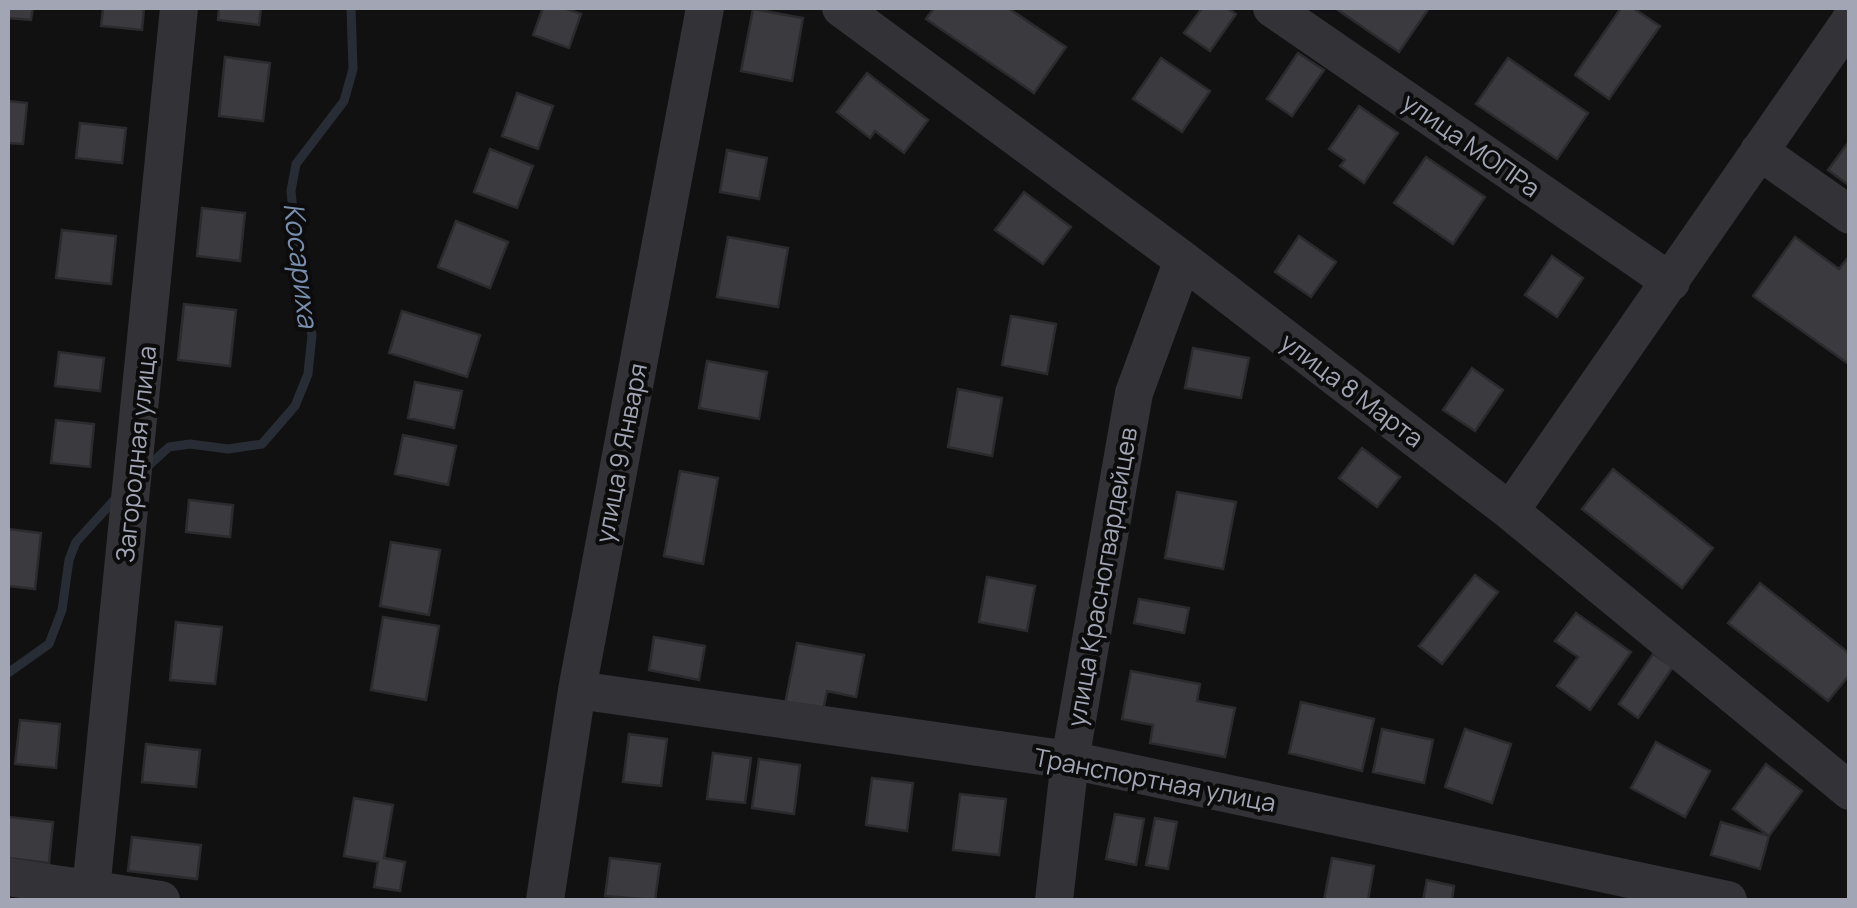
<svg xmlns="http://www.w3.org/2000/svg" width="1857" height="908" font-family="Manrope,sans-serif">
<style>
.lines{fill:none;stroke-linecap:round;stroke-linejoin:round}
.stream{stroke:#282d35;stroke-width:9}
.building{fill:#3b3b3f;stroke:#2b2b2e;stroke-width:2.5}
.minor{stroke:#323237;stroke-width:38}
.labels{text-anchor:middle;stroke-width:8;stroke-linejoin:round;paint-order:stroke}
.street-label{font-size:25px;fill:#a2a5b3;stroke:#0c0c0d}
.water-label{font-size:28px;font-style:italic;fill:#798ead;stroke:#0c0c0d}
</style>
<rect width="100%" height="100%" fill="#111112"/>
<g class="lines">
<path class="stream" d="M146 468 169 447 190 444 228 449 262 444 295 406 308 374 312 335 300 282 291 191 296 164 344 101 353 69 351 8
M8 673 49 644 62 610 69 560 76 542 117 497"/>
</g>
<path class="building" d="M8 8H33L31 20 8 18Z
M103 8H144L142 30 101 26Z
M219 8H261L259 25 218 20Z
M543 8H564L581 14 569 48 533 35Z
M934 8H1008L1066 47 1034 93 926 19Z
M1202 8H1227L1236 14 1210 51 1184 33Z
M1335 8H1429L1399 52Z
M1621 8H1633L1660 26 1609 99 1575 75Z
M753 9 803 18 792 81 741 71Z
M1298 53 1324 70 1292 116 1267 99Z
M225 57 270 63 263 121 219 116Z
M1161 58 1210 91 1182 132 1133 99Z
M1508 58 1588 113 1557 159 1476 104Z
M867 73 928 120 904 153 875 131 870 138 837 112Z
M517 93 553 106 538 149 502 136Z
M8 101 27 103 23 144 8 143Z
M1359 106 1398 133 1364 183 1340 166 1345 160 1329 149Z
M80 123 126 128 122 163 76 158Z
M1850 140V186L1828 170Z
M490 149 533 166 517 208 474 192Z
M727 150 767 158 759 199 720 192Z
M1426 157 1485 197 1453 244 1394 203Z
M1024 192 1071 227 1043 264 995 230Z
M202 208 245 213 240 261 197 256Z
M456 221 508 242 490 288 438 267Z
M62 230 116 236 111 284 56 278Z
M1299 236 1336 262 1311 297 1275 272Z
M728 237 788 248 778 307 717 297Z
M1795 237 1839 269 1850 255V365L1753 296Z
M1552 256 1583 278 1557 317 1525 295Z
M184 304 236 310 230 366 178 360Z
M402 311 480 335 467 377 389 353Z
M1011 316 1056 324 1047 374 1002 365Z
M1193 348 1249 358 1241 398 1185 388Z
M59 352 104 358 100 391 55 386Z
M707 361 767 372 759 419 699 408Z
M1472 368 1503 390 1475 431 1443 410Z
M415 382 462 391 454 428 408 418Z
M958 389 1002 398 992 456 948 447Z
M56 420 94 424 90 467 51 463Z
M403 435 456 446 448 485 395 474Z
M1362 448 1400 477 1377 507 1339 478Z
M1613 469 1713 548 1682 588 1582 509Z
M680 471 718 478 703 564 664 556Z
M1177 492 1236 502 1223 569 1165 558Z
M189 500 233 505 230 537 186 532Z
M8 529 41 533 35 589 8 586Z
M391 542 440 550 429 615 380 606Z
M1475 575 1498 592 1442 664 1419 646Z
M987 577 1035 586 1027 631 979 622Z
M1760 583 1850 654V674L1828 701 1728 623Z
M1139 599 1189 608 1184 633 1134 623Z
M1576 613 1631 652 1590 710 1557 686 1578 657 1555 641Z
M383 617 439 626 426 700 371 690Z
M176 622 222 627 215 684 170 680Z
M654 637 705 646 699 680 649 670Z
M797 643 864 655 856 697 827 691 823 711 785 704Z
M1653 654 1673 667 1638 718 1619 704Z
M1131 671 1200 684 1197 701 1235 708 1225 757 1150 743 1153 725 1122 719Z
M1301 702 1374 719 1362 771 1289 753Z
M20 720 60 724 56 768 15 764Z
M1382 729 1433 740 1424 783 1373 772Z
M1465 729 1511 744 1492 803 1445 787Z
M629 734 667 739 661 786 623 782Z
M1656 742 1710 771 1685 817 1631 788Z
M146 744 200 750 196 787 142 782Z
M713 753 751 758 745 803 707 799Z
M759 759 800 765 794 814 752 808Z
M1766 764 1802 791 1769 836 1733 809Z
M872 778 913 783 907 831 866 825Z
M960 794 1006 799 999 855 953 850Z
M354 798 393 805 384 858 405 862 400 891 374 887 378 862 344 856Z
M1115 814 1144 819 1136 865 1106 859Z
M8 817 53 822 49 863 8 858Z
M1155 818 1177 822 1168 869 1146 865Z
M1721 822 1769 836 1760 869 1711 855Z
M132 837 201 845 197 879 128 871Z
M610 858 660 864 655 900 605 896Z
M1332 858 1374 866 1368 900H1324Z
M1427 880 1454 886 1452 900H1423Z"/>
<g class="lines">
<path class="minor" d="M841 8 1183 260 1510 511 1850 791
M1272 8 1671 282
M1759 151 1850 215
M1510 511 1850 21
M577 690 1070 760 1728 900
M8 877 161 900
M90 900 179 8
M545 900 577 690 705 8
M1054 900 1070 760 1134 393 1183 260"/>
</g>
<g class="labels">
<g class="street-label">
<text transform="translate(1471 145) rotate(35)" y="9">улица МОПРа</text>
<text transform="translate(1352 390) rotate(37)" y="9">улица 8 Марта</text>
<text transform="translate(621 453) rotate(-79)" y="9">улица 9 Января</text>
<text transform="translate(136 454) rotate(-84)" y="9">Загородная улица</text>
<text transform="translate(1102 577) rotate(-80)" y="9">улица Красногвардейцев</text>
<text transform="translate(1155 780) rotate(11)" y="9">Транспортная улица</text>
</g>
<g class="water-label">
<text transform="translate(301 265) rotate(83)" y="10">Косариха</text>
</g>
</g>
<rect width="1857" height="908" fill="none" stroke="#a2a5b3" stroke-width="20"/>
</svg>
